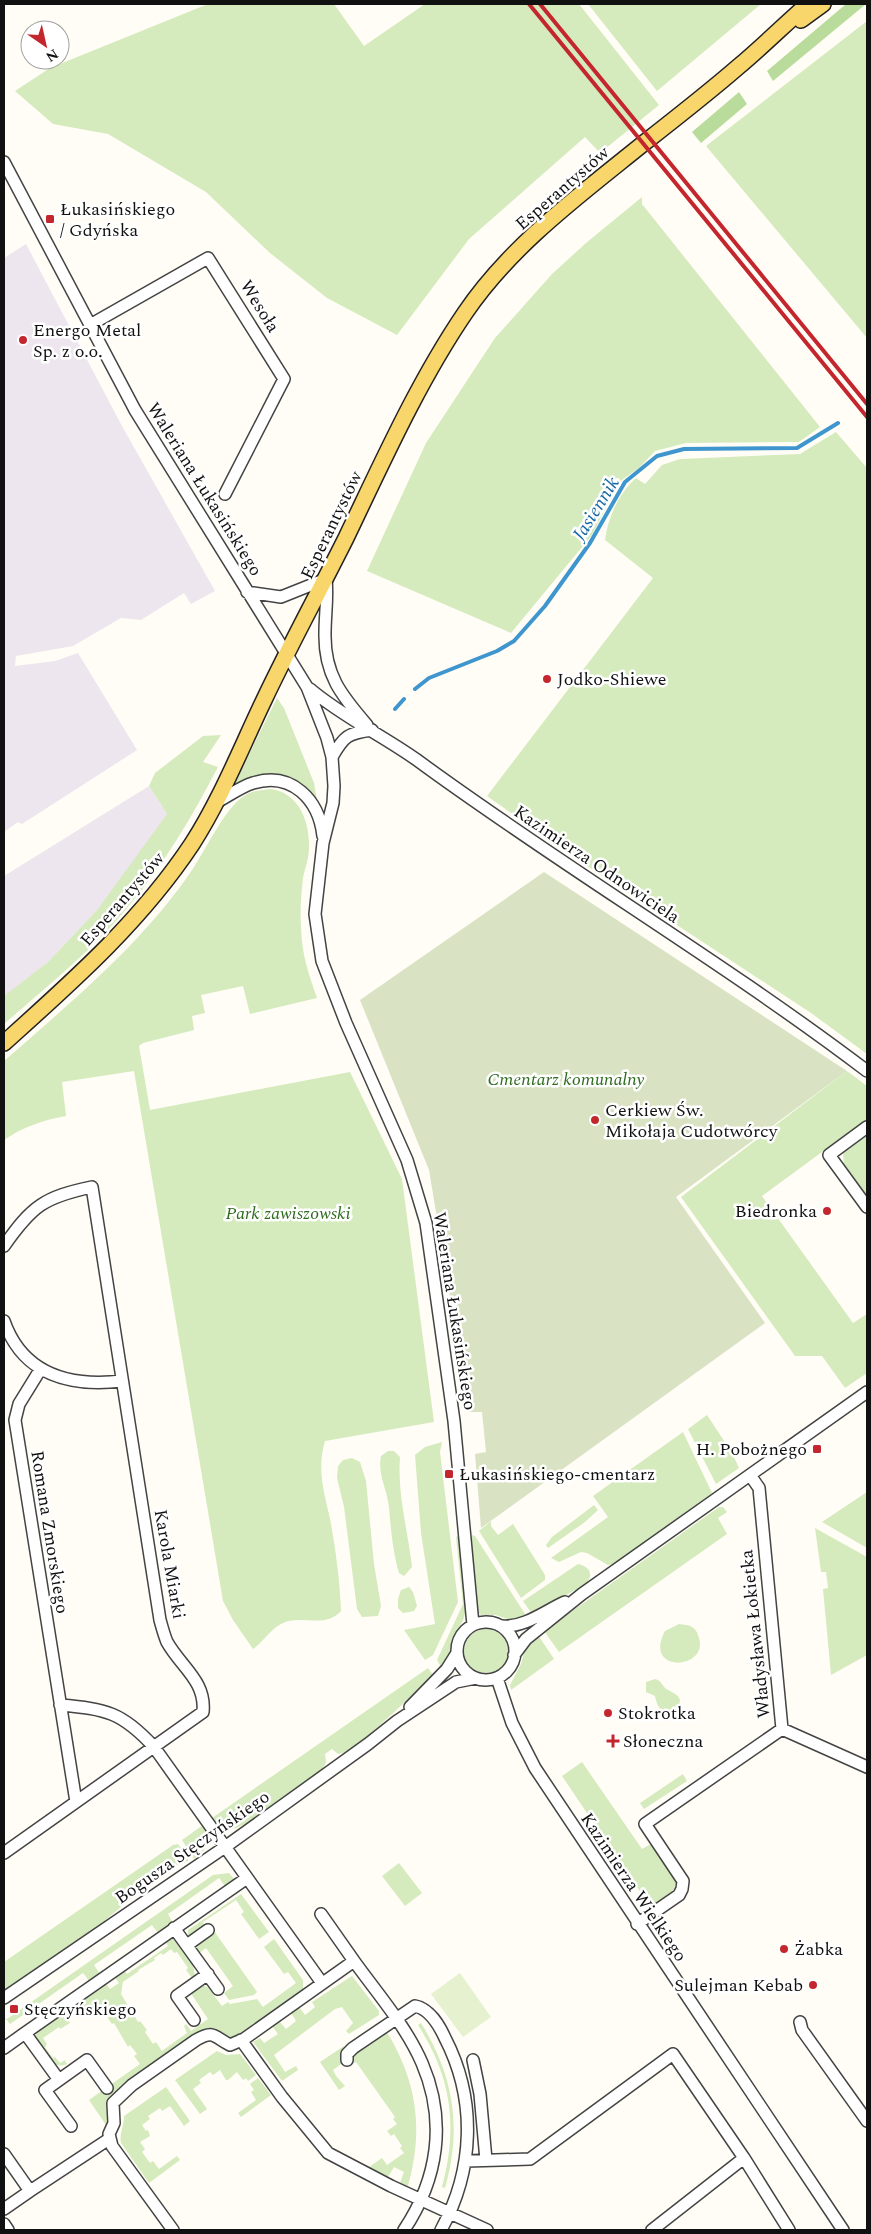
<svg xmlns="http://www.w3.org/2000/svg" width="871" height="2234" font-family="Spectral,serif">
<style>
.industrial{fill:#eee6ef}
.green{fill:#d5ebbd}
.forest{fill:#b9dc9c}
.cemetery{fill:#d9e3c4}
.pitch{fill:#e6f2cf}
.lines{fill:none;stroke-linecap:round;stroke-linejoin:round}
.stream{stroke:#3f96cf;stroke-width:4}
.minor-casing{stroke:#444;stroke-width:14}
.major-casing{stroke:#222;stroke-width:18}
.minor{stroke:#fff;stroke-width:11}
.major{stroke:#f9d66b;stroke-width:15}
.rail{stroke:#c4262e;stroke-width:4}
.poi-dot{fill:#c4262e;stroke:#fff;stroke-width:2}
.labels{text-anchor:middle;stroke-width:5;stroke-linejoin:round;paint-order:stroke}
.street-label{font-size:18px;fill:#111;stroke:#fff}
.poi-label{font-size:18px;fill:#111;stroke:#fff;text-anchor:start}
.park-label{font-size:18px;font-style:italic;fill:#2f6b1f;stroke:#fff}
.water-label{font-size:19px;font-style:italic;fill:#1768a6;stroke:#fff}
</style>
<rect width="100%" height="100%" fill="#fffdf5"/>
<path class="industrial" d="M26 244 122 426 215 591 191 604 184 593 141 620 121 618 73 646 16 656 15 666 55 661 78 653 137 750 22 824 18 822 4 832V258Z
M149 786 167 814 145 847 97 910 48 962 4 997V876Z"/>
<path class="green" d="M208 4H334L364 46 425 4H579L659 105 600 153 585 137 469 239 397 335 327 298 270 253 206 192 108 134 53 124 15 91 50 68Z
M588 4H761L657 91Z
M867 21V338L706 146Z
M642 197V204L820 427 799 442 686 443 655 451 639 468 619 482 592 535 511 633 367 571 426 443 495 338 552 274 586 243Z
M836 432 867 468V1054L811 1013 581 862 487 796 653 578 605 540C608 517 619 493 636 478L645 484 662 465 680 459 800 454Z
M277 698 284 708 314 783 317 800C290 768 270 770 233 786Z
M221 735 203 762 218 767C192 817 164 864 128 907 92 951 46 987 4 1024V996L48 962 97 910 167 814 149 786 155 773 203 736Z
M270 789C299 792 310 822 309 848 309 858 305 868 303 878 301 894 300 912 301 928 302 955 308 972 317 998L250 1014 243 986 201 995 205 1013 192 1016 194 1030 143 1043 139 1046 150 1110 350 1072 402 1179 434 1422 325 1441C316 1471 325 1494 331 1524 336 1552 340 1583 341 1611 327 1627 307 1617 289 1621 272 1625 266 1640 253 1649L233 1620 223 1601 134 1071 62 1082 66 1116C43 1120 23 1127 4 1140V1061C70 1003 142 944 192 870 206 850 224 809 244 796 251 791 261 790 270 789Z
M847 1071 867 1086V1119L762 1196 853 1323 867 1314V1373L845 1388 822 1356H795L681 1197Z
M867 1135V1196L844 1165 843 1153Z
M707 1415 732 1453 739 1468 716 1484 688 1429Z
M683 1432 712 1493 614 1564 608 1565 587 1553 581 1552 559 1562 551 1558 608 1517 593 1496Z
M442 1442 440 1452 458 1602 433 1655 425 1660 404 1630 435 1624 421 1533 415 1455 425 1447Z
M388 1451H394L400 1457C397 1494 408 1531 412 1567L404 1576 399 1573C393 1553 391 1530 389 1508 388 1491 377 1474 381 1456Z
M352 1458 360 1462 366 1481 374 1564 381 1606 378 1616 362 1617 357 1609 344 1507 337 1478 338 1466 343 1460Z
M867 1492V1548L822 1522Z
M594 1505 598 1510 585 1522 548 1548 546 1545 552 1537Z
M719 1507H723L727 1512 718 1518 727 1534 559 1652 544 1631Z
M491 1521V1526L498 1535 513 1524 545 1575V1580L521 1598 479 1531Z
M815 1528 867 1557V1655L831 1675 823 1589 828 1588 826 1572H821Z
M460 1535 467 1605 463 1621 453 1636 449 1656 441 1667 437 1660 463 1604 456 1537Z
M472 1535 475 1536 527 1617 513 1621 496 1615H481L476 1611 472 1560Z
M578 1564C590 1567 594 1574 586 1584L532 1614 523 1601Z
M409 1587 413 1592 417 1606 414 1611 403 1613 398 1608V1599L401 1590Z
M679 1624C690 1625 696 1626 699 1638 709 1670 642 1674 665 1631Z
M464 1651a22 22 0 1 1 44 0a22 22 0 1 1-44 0Z
M538 1635 554 1659 511 1690 510 1685 521 1664 526 1646Z
M428 1668 433 1675C418 1689 354 1754 338 1754L332 1749 325 1754 326 1762 322 1770C306 1781 247 1829 231 1829 224 1829 217 1824 212 1818Z
M655 1679C661 1681 661 1683 664 1687 669 1692 677 1692 680 1700L679 1706 673 1711C661 1714 657 1707 655 1696L646 1692V1682Z
M582 1762 642 1849 651 1844 676 1881C675 1893 667 1897 657 1904L643 1896 562 1776Z
M683 1774 687 1781 644 1809 640 1803Z
M203 1825C212 1840 208 1850 194 1859L182 1840Z
M178 1844 188 1857V1861L162 1871 132 1892 134 1896 90 1933 4 1990V1962L173 1845Z
M399 1863 422 1893 405 1906 382 1876Z
M229 1873 234 1879 225 1886 219 1878 168 1914 173 1923 158 1933 152 1925 94 1965 100 1974 89 1981 83 1973 10 2024 6 2019 4 2021V2018L7 2019 213 1875Z
M241 1894 269 1932 259 1939 241 1914 244 1912 236 1900 203 1922 204 1925 191 1936 188 1935V1930Z
M214 1931 257 1992 254 1995 229 2000 224 1993 233 1986 206 1948 197 1955 194 1947 196 1944Z
M171 1936 193 1966 195 1975 192 1978 186 1970 188 1968 177 1952 174 1953 171 1949 163 1955 161 1953 154 1958 155 1960 138 1970 139 1971 123 1982 121 1994 138 2022 140 2021 147 2030 145 2032 153 2044 156 2042 162 2051 187 2033 184 2026 186 2024 191 2031 208 2019 190 1992 202 1984 208 1988 222 2006 228 2002 230 2004 257 1999 263 2007 296 1983 288 1972 284 1974 264 1947 274 1939 303 1980V1989L233 2038 229 2039C217 2031 212 2027 197 2033L110 2096C103 2107 111 2116 106 2125L89 2100 140 2064 134 2056 137 2054 130 2045 128 2047 114 2023 112 2024 101 2009 96 2012 92 2007 77 2018 75 2015 68 2020 70 2023 60 2029 59 2027 43 2038 47 2044 45 2047 53 2058 55 2057 60 2063 65 2060 67 2064C52 2072 30 2044 37 2030L104 1981 110 1989 119 1983 113 1975 123 1968 127 1974 168 1946 164 1939Z
M352 1976 379 2011V2015L349 2034 346 2031 353 2023 342 2007 335 2009 274 2055 285 2072 296 2066 298 2070 282 2081 253 2042 260 2038 264 2043 278 2034 272 2026 279 2021 286 2029 296 2021 291 2013 299 2007 305 2015 315 2007 312 2002Z
M421 2023C454 2076 462 2128 445 2188L442 2187C458 2127 452 2078 418 2025Z
M385 2029C417 2080 424 2128 408 2186L400 2183 404 2172 394 2167 388 2177 369 2167 382 2158 387 2165 404 2153 400 2148 402 2146 394 2134 391 2136 387 2131 397 2124 393 2119 395 2117 356 2062 354 2063 350 2058 352 2054Z
M344 2046 341 2052V2064L333 2070 336 2076 345 2086 339 2090 320 2062Z
M217 2051 226 2055 240 2054 256 2075 248 2081 246 2078 243 2080 237 2072 228 2080H226L220 2070 213 2075 210 2072 199 2080 201 2083 193 2089 207 2109 200 2114 175 2080Z
M258 2078 271 2095 241 2117 238 2113 256 2100 251 2092 254 2090 250 2084Z
M166 2087 190 2121 184 2126 170 2106 162 2111 160 2108 148 2116 150 2119 142 2125 146 2131 148 2130 150 2136 140 2142 145 2149 142 2152 150 2163 153 2161 159 2169 177 2156 180 2160 149 2183 121 2143C119 2134 124 2126 124 2116Z"/>
<path class="forest" d="M846 4H866L773 81 767 71Z
M739 92 747 104 701 143 692 132Z"/>
<path class="cemetery" d="M544 872 847 1071 676 1197 765 1323 481 1528 475 1454 486 1452 482 1412H469L429 1170 360 1000Z"/>
<path class="pitch" d="M460 1973 491 2017 463 2037 431 1994Z"/>
<g class="lines">
<path class="stream" d="M415 689 429 678 497 651 514 641 545 606 590 543 625 482 657 456 684 449 797 448 838 423
M395 709 404 699"/>
<defs>
<path id="minor" d="M4 162 135 410 307 687 327 738 332 757 334 786 333 803 323 843 315 914 322 961 346 1023 407 1160 426 1223 454 1421 473 1625
M90 325 208 258 284 379 225 494
M247 592 281 597 326 579C328 598 325 614 325 633 324 674 341 695 367 725
M310 689C343 717 382 735 417 760 564 868 722 961 867 1071
M332 757C344 736 348 733 372 730
M215 803C227 797 240 787 253 783 292 771 319 800 323 836
M867 1127 829 1155 867 1207
M4 1246C32 1206 44 1197 92 1187L160 1620C162 1627 164 1635 167 1642 181 1667 206 1681 203 1712L4 1853
M4 1321C23 1375 70 1387 122 1381
M40 1370 19 1404 15 1420 76 1802
M750 1475 759 1488 782 1729 867 1767
M457 1651a29 29 0 1 1 58 0a29 29 0 1 1-58 0Z
M502 1626C524 1628 545 1611 565 1602
M514 1655 526 1639 582 1594 867 1392
M497 1678 512 1723 535 1768 843 2230
M60 1705C106 1709 122 1712 154 1747L322 1983
M410 1707 447 1669 457 1653
M321 1914 354 1961
M637 1924 679 1895 682 1889 683 1881 645 1824 782 1729
M174 1928 218 1989
M187 1945 208 1930
M4 1998 225 1847 368 1744 397 1721 456 1682 476 1678
M194 2020 177 1996 208 1974
M800 2022 802 2030 867 2121
M241 2040 282 2097 328 2153 391 2186 487 2230
M4 2048 25 2033
M347 2060V2054L353 2048 415 2006C430 2009 439 2025 445 2038 477 2100 474 2170 441 2230
M473 2060 480 2094 486 2160
M59 2080 45 2090 71 2126
M107 2088 87 2060 59 2080 25 2033 247 1878
M4 2154 30 2191 4 2209
M744 2158 789 2230
M466 2161 530 2159 673 2054 744 2158 652 2230
M30 2191 109 2139
M4 2224 8 2230
M173 2230 112 2146 109 2134 114 2123 113 2103 132 2085 196 2040C214 2030 213 2036 230 2045L244 2039 354 1961C377 1993 406 2026 422 2063 447 2121 438 2179 404 2230"/>
<path id="major" d="M801 20 823 4
M4 1043C73 981 141 921 192 844 221 799 241 748 264 700 290 645 319 592 346 538 382 463 418 382 465 313 511 245 581 194 644 143 676 118 708 93 738 67 762 47 784 25 808 4"/>
</defs>
<use href="#minor" class="minor-casing"/>
<use href="#major" class="major-casing"/>
<use href="#minor" class="minor"/>
<use href="#major" class="major"/>
<path class="rail" d="M529 4 867 417
M540 4 867 404"/>
</g>
<g class="poi-dot">
<rect x="45" y="214" width="10" height="10" rx="2.5"/>
<circle cx="23" cy="340" r="5"/>
<circle cx="547" cy="679" r="5"/>
<circle cx="595" cy="1120" r="5"/>
<circle cx="827" cy="1211" r="5"/>
<rect x="812" y="1444" width="10" height="10" rx="2.5"/>
<rect x="444" y="1469" width="10" height="10" rx="2.5"/>
<circle cx="608" cy="1713" r="5"/>
<path d="M610.5 1733.5h5v5h5v5h-5v5h-5v-5h-5v-5h5z"/>
<circle cx="784" cy="1949" r="5"/>
<circle cx="813" cy="1985" r="5"/>
<rect x="9" y="2004" width="10" height="10" rx="2.5"/>
</g>
<g class="labels">
<g class="street-label">
<text transform="translate(562 188) rotate(-41)" y="6">Esperantystów</text>
<text transform="translate(260 306) rotate(58)" y="6">Wesoła</text>
<text transform="translate(205 489) rotate(58)" y="6">Waleriana Łukasińskiego</text>
<text transform="translate(331 525) rotate(-64)" y="6">Esperantystów</text>
<text transform="translate(597 864) rotate(34)" y="6">Kazimierza Odnowiciela</text>
<text transform="translate(122 899) rotate(-49)" y="6">Esperantystów</text>
<text transform="translate(455 1311) rotate(81)" y="6">Waleriana Łukasińskiego</text>
<text transform="translate(50 1532) rotate(81)" y="6">Romana Zmorskiego</text>
<text transform="translate(170 1564) rotate(80)" y="6">Karola Miarki</text>
<text transform="translate(755 1634) rotate(-96)" y="6">Władysława Łokietka</text>
<text transform="translate(192 1847) rotate(-35)" y="6">Bogusza Stęczyńskiego</text>
<text transform="translate(634 1887) rotate(56)" y="6">Kazimierza Wielkiego</text>
</g>
<g class="poi-label">
<text x="60" y="215">Łukasińskiego<tspan x="60" dy="21">/ Gdyńska</tspan></text>
<text x="33" y="336">Energo Metal<tspan x="33" dy="21">Sp. z o.o.</tspan></text>
<text x="557" y="685">Jodko-Shiewe</text>
<text x="605" y="1116">Cerkiew Św.<tspan x="605" dy="21">Mikołaja Cudotwórcy</tspan></text>
<text x="817" y="1217" text-anchor="end">Biedronka</text>
<text x="807" y="1455" text-anchor="end">H. Pobożnego</text>
<text x="459" y="1480">Łukasińskiego-cmentarz</text>
<text x="618" y="1719">Stokrotka</text>
<text x="623" y="1747">Słoneczna</text>
<text x="794" y="1955">Żabka</text>
<text x="803" y="1991" text-anchor="end">Sulejman Kebab</text>
<text x="24" y="2015">Stęczyńskiego</text>
</g>
<g class="park-label">
<text x="566" y="1085">Cmentarz komunalny</text>
<text x="288" y="1219">Park zawiszowski</text>
</g>
<g class="water-label">
<text transform="translate(595 508) rotate(-58)" y="7">Jasiennik</text>
</g>
</g>
<rect width="871" height="2234" fill="none" stroke="#111111" stroke-width="10"/>
<g transform="translate(45 45) rotate(146)"><circle r="24" fill="#ffffff" stroke="#a0a0a0"/>
<path d="M0-4L9 19L0 12L-9 19Z" fill="#c4262e"/>
<text y="-8" font-size="14" font-weight="bold" text-anchor="middle" fill="#111111">N</text>
</g>
</svg>
